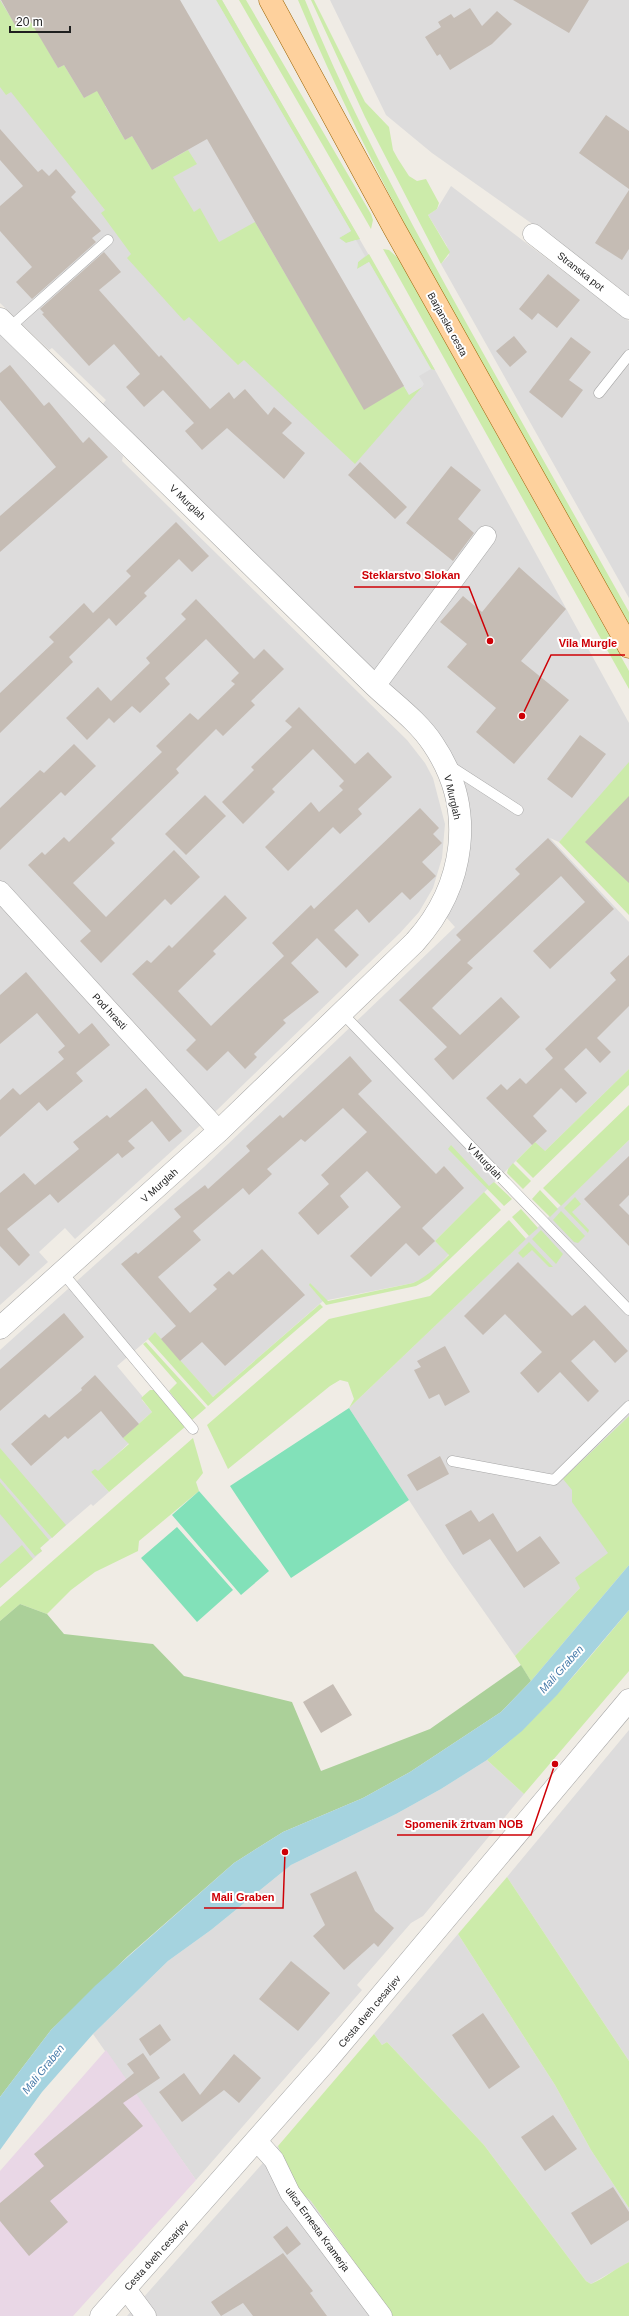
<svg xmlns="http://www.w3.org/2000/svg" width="629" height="2316" font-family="Arial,sans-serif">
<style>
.residential{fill:#dddcdc}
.industrial{fill:#e9d7e6}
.grass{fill:#ccebaa}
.forest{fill:#abd099}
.pitch{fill:#82e1b9}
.parking{fill:#e3e3e3}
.water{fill:#a5d3df}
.building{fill:#c5bcb4}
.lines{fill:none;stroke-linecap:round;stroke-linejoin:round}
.service-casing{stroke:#a6a6a6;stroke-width:11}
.minor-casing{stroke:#a6a6a6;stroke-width:21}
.tertiary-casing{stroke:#a6a6a6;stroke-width:23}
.primary-casing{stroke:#9a6300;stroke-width:23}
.service{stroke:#fff;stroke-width:10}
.minor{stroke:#fff;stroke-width:20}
.tertiary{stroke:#fff;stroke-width:22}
.primary{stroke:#fed19d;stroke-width:22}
.labels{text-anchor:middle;stroke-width:4;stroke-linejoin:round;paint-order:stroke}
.street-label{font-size:10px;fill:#1f1f1f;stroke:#fff}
.water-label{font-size:11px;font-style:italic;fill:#467aa9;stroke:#fff}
.leader{fill:none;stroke:#ce0006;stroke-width:1.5}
.callout-dot{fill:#ce0006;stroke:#fff;stroke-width:1.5}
.callout-label{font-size:11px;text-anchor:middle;font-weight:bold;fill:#ce0006;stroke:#fff;stroke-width:4;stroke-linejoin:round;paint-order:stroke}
</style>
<rect width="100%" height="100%" fill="#f0ece5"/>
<path class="residential" d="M0 0H222L435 370 629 723V765L559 842 550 838 629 922V1069L544 1152 535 1142 435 1241 449 1254 430 1275 413 1283 323 1301 213 1397 155 1333 117 1366 142 1396V1400L152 1412 124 1437 129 1443 98 1472H91L109 1492 93 1506 91 1504 49 1540 40 1548 42 1551 0 1588V1350L204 1167 455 927 446 917 457 781 101 406 106 400 52 348 49 350 0 303Z
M330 0H629V296L582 259 432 153 386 115Z
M451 186 629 321V598L441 264 449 255 447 246 428 215 437 209Z
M0 334 123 456 122 461 407 740 425 763 433 778 445 824 442 858 433 888 419 912 400 933 217 1110 75 1239 65 1228 39 1252 48 1262 0 1305Z
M629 1140V1416L599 1445 629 1529 580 1588 515 1656 448 1560 349 1408Z
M629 1730V2061L507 1877Z
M487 1760 524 1794 423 1916 411 1923 357 1985 362 1990 196 2180 93 2034 168 1961 211 1930 291 1865 396 1814 441 1789Z
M458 1934 555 2085 591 2150 629 2208V2262L591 2284 586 2281 484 2145 387 2042 382 2045 374 2034Z
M278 2146 296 2189 311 2201 393 2316H127Z"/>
<path class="industrial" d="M106 2050 196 2180 73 2316H0V2171Z"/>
<path class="grass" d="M0 0 16 26 62 0 38 33 58 68 64 65 84 98 140 66 148 80 105 106 125 140 132 136 152 170 188 150 197 164 173 177 194 212 200 208 219 242 255 222 364 409 404 386 409 394 422 387 355 464 244 360 238 365 189 317 184 321 127 258 131 254 101 213 105 210 11 92 6 95 0 87Z
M216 0H222L360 239 346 243 339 238 351 231Z
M239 0H246L371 214 373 220 371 229Z
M298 0H305C349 109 406 214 463 317 518 416 574 514 629 612V624C514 419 389 217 298 0Z
M311 0H314L365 102 389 127 393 150 398 159 409 176 417 181 426 179 439 203 437 209 428 215 450 252 441 264 365 117Z
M383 249 389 250 398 258 629 671V689Z
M369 254 435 370 431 369 369 262 357 269 358 262Z
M629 762V915L559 842Z
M629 1069V1085L533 1178 516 1161 535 1142 545 1151Z
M629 1105V1140L561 1206 543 1188Z
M451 1145 489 1186 494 1182 512 1199 504 1206 448 1149Z
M513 1163 531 1181 523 1189 507 1173 508 1169Z
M540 1190 558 1209 550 1217 532 1199Z
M484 1192 501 1210 429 1279 416 1286 326 1305 309 1285 310 1283 328 1301 413 1283C428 1276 438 1266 449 1255L435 1241Z
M575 1197 581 1204 572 1212 589 1230 588 1233 564 1208Z
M521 1209 538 1228 529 1236 512 1217Z
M561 1211 585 1236 578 1243 574 1242 553 1220Z
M509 1220 526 1239 349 1408 354 1399 348 1382 340 1380 330 1386 228 1469 207 1425 329 1319 430 1296Z
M541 1230 563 1254 556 1264 532 1239Z
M529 1242 553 1267H549L532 1250 523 1258 518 1253Z
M320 1304 323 1307 208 1406 148 1339 155 1332 213 1397Z
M146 1342 206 1408 192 1420 169 1391 177 1383 143 1344Z
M150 1390H156L186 1426 109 1492 91 1472 95 1469 98 1471 129 1444 123 1438 152 1412 141 1398Z
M629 1416V1565L531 1681 515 1656 580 1588 575 1578 608 1553 572 1502V1490L563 1479Z
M193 1438 203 1473 196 1482 199 1491 139 1541 138 1551 95 1572 71 1590 47 1614 20 1604 0 1621V1607Z
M0 1448 66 1525 52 1538 0 1478Z
M0 1482 49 1540 40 1548 42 1551 35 1556 0 1514Z
M22 1545 33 1559 0 1588V1564Z
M629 1610V1671L524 1794 487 1760C542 1717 585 1663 629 1610Z
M507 1877 629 2061V2208L591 2150 555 2085 458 1934Z
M374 2034 382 2045 387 2042 484 2145 586 2281 591 2284C605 2278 616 2268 629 2262V2316H393L311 2201 296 2189 278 2146Z"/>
<path class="forest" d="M20 1604 47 1614 64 1634 153 1644 184 1676 292 1702 321 1771 430 1729 521 1665 531 1681 501 1712 410 1772 363 1798 283 1832 234 1863 128 1956 51 2030 0 2097V1621Z"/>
<path class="pitch" d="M349 1408 409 1500 291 1578 230 1486Z
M199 1491 269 1571 241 1595 172 1515Z
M177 1527 233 1590 197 1622 141 1558Z"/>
<path class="parking" d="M180 0H216L351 231 339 238 346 243 356 240 365 256 358 262 357 269 369 262 431 369 419 376 424 384 422 387 409 395Z"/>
<path class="water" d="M629 1565V1610L557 1695 522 1731 487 1760 441 1789 396 1814 291 1865 211 1930 168 1961 93 2034 42 2092 0 2150V2097L51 2030 96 1985 234 1863 283 1832 363 1798 410 1772 501 1712 531 1681Z"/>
<path class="building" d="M1 0H180L404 386 364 410 207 139 152 170 132 136 125 140 97 91 84 98 64 65 58 68 29 19 16 27Z
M513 0H589L569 33Z
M470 8 482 26 497 11 512 24 492 44 450 70 440 54 437 56 425 37 441 27 438 22 451 14 454 18Z
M606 115 629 131V189L579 153Z
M0 129 38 172 42 169 49 176 56 169 76 192 71 197 101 231 92 238 96 242 32 299 16 282 32 267 0 231V206L23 186 0 160Z
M629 190V249L622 260 595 243Z
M104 252 121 272 99 290 159 357 161 355 210 409 229 392 234 399 245 389 268 415 274 407 292 423 282 433 305 453 284 479 227 428 202 450 185 431 194 423 163 390 144 407 126 387 140 374 114 344 89 366 42 314 44 313 40 309Z
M548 274 580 300 557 328 538 313 532 320 519 309Z
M514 336 527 352 510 367 496 351Z
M571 337 591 352 569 380 583 390 562 418 529 392Z
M10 365 44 406 49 402 83 443 89 437 108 457 0 552V516L56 467 0 400V373Z
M360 462 407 507 395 519 348 475Z
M451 466 481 490 458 519 474 533 453 561 406 523Z
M176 522 209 556 192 572 179 559 144 593 147 596 116 626 109 618 69 657 73 662 0 733V693L54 642 49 637 84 603 93 613 131 576 126 571Z
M519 567 566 609 521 661 569 700 514 764 476 732 496 708 447 667 467 644 440 622 463 596 482 612Z
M196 599 254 659 264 649 284 669 251 701 255 705 223 736 216 729 176 769 179 773 111 839 115 843 73 883 106 917 174 850 200 877 171 905 165 899 101 963 80 941 91 931 28 865 42 852 45 855 64 837 69 842 162 752 156 746 190 713 198 720 235 684 231 681 239 673 206 639 165 678 170 684 140 713 132 706 114 723 109 718 87 740 66 718 98 687 111 701 150 663 146 658 186 619 181 614Z
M299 707 355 764 368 752 392 777 358 809 362 814 340 834 333 827 288 871 265 847 311 802 319 812 343 790 339 786 344 781 313 749 272 789 275 792 243 824 222 802 254 770 251 767 292 727 285 721Z
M580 735 606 754 572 798 547 779Z
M74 744 96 766 65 796 61 792 0 850V808L40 770 44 773Z
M205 795 226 816 186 855 165 834Z
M629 796V883L585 842Z
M420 808 439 828 433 834 442 843 422 862 436 876 410 900 402 892 369 923 357 909 334 930 359 955 346 968 317 938 291 963 319 992 283 1020 286 1023 254 1054 257 1057 245 1069 228 1051 207 1071 186 1050 196 1040 132 974 147 960 151 963 169 945 172 948 225 895 247 918 213 951 216 954 178 991 211 1026 284 956 272 943 311 905 314 909Z
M548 838 614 909 550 969 533 951 585 902 561 876 467 963 473 968 432 1008 460 1035 501 997 520 1017 453 1080 434 1059 447 1047 399 1000 461 940 456 935 520 874 515 869Z
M629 955V1006L597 1038 611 1052 600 1063 586 1048 564 1069 587 1093 576 1103 561 1088 533 1116 547 1131 532 1145 486 1098 501 1084 507 1090 520 1078 526 1084 553 1058 545 1049 616 980 610 973Z
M26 972 79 1034 92 1023 110 1045 76 1073 83 1081 47 1111 39 1102 0 1137V1100L13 1088 20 1095 64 1059 58 1052 65 1046 37 1013 0 1044V995Z
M350 1056 372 1081 358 1094 436 1174 444 1166 464 1188 422 1228 435 1241 419 1256 406 1243 371 1277 350 1256 401 1207 367 1171 340 1196 349 1207 318 1235 298 1213 329 1184 321 1175 367 1132 343 1108 305 1142 301 1139 267 1169 272 1174 249 1195 243 1188 193 1231 201 1240 158 1277 190 1313 217 1289 213 1285 229 1271 233 1275 262 1249 305 1295 225 1366 202 1342 180 1361 161 1339 176 1326 121 1264 136 1252 138 1254 181 1217 174 1209 205 1185 208 1189 250 1151 246 1146 280 1115 283 1118Z
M146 1088 182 1131 169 1142 152 1121 128 1141 135 1148 122 1158 118 1153 58 1203 50 1194 7 1229 30 1255 19 1266 0 1246V1193L24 1173 35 1185 79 1149 73 1142 107 1115 110 1118Z
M629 1156V1195L619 1205 629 1215V1246L584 1199Z
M518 1262 572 1316 585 1305 628 1351 615 1363 594 1340 571 1361 599 1391 588 1402 560 1372 538 1393 520 1373 542 1352 505 1314 483 1335 464 1316Z
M64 1313 84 1337 0 1411V1369Z
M445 1346 470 1392 445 1406 439 1394 429 1399 414 1370 421 1367 417 1361Z
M95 1375 139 1424 123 1438 101 1411 68 1439 65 1436 31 1466 11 1444 45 1414 49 1418 82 1390 81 1388Z
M440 1456 449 1474 417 1491 407 1475Z
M471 1510 479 1522 493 1513 517 1552 540 1536 560 1563 524 1588 490 1539 463 1555 445 1525Z
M333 1684 352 1715 321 1733 303 1702Z
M356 1871 375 1911 394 1928 378 1947 374 1943 344 1970 313 1936 325 1925 310 1894Z
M291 1961 330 1993 298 2031 259 1999Z
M483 2013 520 2067 489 2089 452 2035Z
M160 2024 171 2040 150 2056 139 2039Z
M143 2053 160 2078 123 2103 143 2126 50 2201 68 2222 29 2256 0 2221V2203L44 2166 34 2154 134 2073 127 2064Z
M234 2054 261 2078 239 2103 224 2090 182 2122 159 2092 184 2073 200 2095Z
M553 2115 577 2149 545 2171 521 2137Z
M613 2187 629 2212V2220L591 2245 571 2213Z
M287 2226 301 2244 287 2255 273 2237Z
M283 2253 313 2291 310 2293 327 2316H253L243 2303 221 2316 211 2302Z"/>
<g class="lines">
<defs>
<path id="service" d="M9 328 108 240
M599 393 629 355
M450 766 518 810
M341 1012 629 1310
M62 1272 193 1429
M452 1461 554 1480 629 1406"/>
<path id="minor" d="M533 234 629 309
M375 686 486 536
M0 891 219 1131
M257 2141 274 2160 290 2193 382 2316
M126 2289 146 2316"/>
<path id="tertiary" d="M0 319 375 686C394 704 418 721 433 744 477 809 465 886 415 942L219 1131 0 1328
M101 2316 327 2060 629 1700"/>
<path id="primary" d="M270 0 394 228 629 647"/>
</defs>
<use href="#service" class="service-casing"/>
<use href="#minor" class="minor-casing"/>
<use href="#tertiary" class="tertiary-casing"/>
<use href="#primary" class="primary-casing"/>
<use href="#service" class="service"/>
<use href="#minor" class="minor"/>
<use href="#tertiary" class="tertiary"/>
<use href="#primary" class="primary"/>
</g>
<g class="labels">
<g class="street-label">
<text transform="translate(581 271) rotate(38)" y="4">Stranska pot</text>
<text transform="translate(448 324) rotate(61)" y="4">Barjanska cesta</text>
<text transform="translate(188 502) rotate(44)" y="4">V Murglah</text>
<text transform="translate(453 797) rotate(77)" y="4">V Murglah</text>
<text transform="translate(110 1011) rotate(47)" y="4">Pod hrasti</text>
<text transform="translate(485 1161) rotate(46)" y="4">V Murglah</text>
<text transform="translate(159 1185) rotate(-42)" y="4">V Murglah</text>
<text transform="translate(369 2011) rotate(-50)" y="4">Cesta dveh cesarjev</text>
<text transform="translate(318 2229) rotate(54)" y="4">ulica Ernesta Kramerja</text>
<text transform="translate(156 2255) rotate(-48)" y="4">Cesta dveh cesarjev</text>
</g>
<g class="water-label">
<text transform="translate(561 1669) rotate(-48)" y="4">Mali Graben</text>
<text transform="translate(43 2069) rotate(-51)" y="4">Mali Graben</text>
</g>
</g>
<path class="leader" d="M490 641L469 587H354M522 716L551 655H625M555 1764L531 1835H397M285 1852L283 1908H204"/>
<g class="callout-dot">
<circle cx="490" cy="641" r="4"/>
<circle cx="522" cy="716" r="4"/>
<circle cx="555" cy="1764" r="4"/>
<circle cx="285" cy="1852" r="4"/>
</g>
<g class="callout-label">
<text x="411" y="579">Steklarstvo Slokan</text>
<text x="588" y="647">Vila Murgle</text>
<text x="464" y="1828">Spomenik žrtvam NOB</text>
<text x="243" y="1901">Mali Graben</text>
</g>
<path d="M10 26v6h60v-6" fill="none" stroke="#1f1f1f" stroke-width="2"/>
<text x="16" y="26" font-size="12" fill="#1f1f1f" stroke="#ffffff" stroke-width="3" paint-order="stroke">20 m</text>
</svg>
